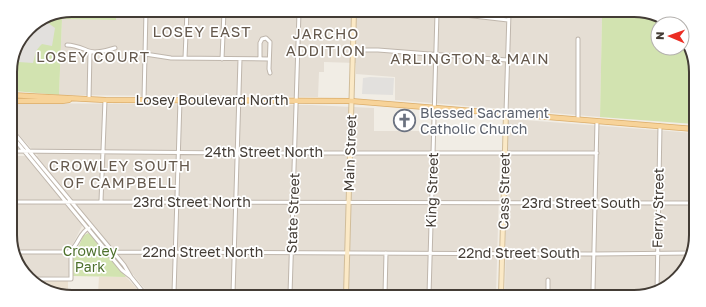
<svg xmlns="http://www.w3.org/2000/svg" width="706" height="307" font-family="'Golos Text',sans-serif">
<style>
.residential{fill:#e5ded4}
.education{fill:#eae0d0}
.green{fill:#d2e3b0}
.parking{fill:#e2e0dd}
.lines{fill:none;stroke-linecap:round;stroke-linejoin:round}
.street-casing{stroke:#bfb6ac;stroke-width:5}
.secondary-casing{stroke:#d1bd9a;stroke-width:6}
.primary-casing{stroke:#dbad6a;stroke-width:6}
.street{stroke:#fff;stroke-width:3}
.secondary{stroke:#fbe9c6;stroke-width:4}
.primary{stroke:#f7d399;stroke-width:4.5}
.labels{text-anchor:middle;stroke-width:3.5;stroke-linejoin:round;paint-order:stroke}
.street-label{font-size:14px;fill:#433c35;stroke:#fff}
.worship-label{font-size:14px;fill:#5b616d;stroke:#fff;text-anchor:start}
.park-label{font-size:14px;fill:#4e712d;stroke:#fff}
.neighbourhood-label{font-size:15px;letter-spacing:1px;fill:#65594d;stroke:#fff}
.rim{fill:none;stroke:#433c35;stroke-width:2}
</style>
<rect width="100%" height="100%" fill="#f1ede5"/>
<path class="residential" d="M117 10 428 13 510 22 511 18 556 19 602 17 600 117 395 100V77L356 74V63L324 62V72H319L318 97 59 95 62 19 116 20Z
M11 103 311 105 374 108V131H431V155H500L496 296 148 293 89 221 82 226 74 242 69 249V276L28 277 23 273 11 247V155L16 156H38L10 125Z
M511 119 694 133 691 259 669 286 638 297 505 296 507 146 508 122Z"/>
<path class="education" d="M99 277H126L141 293H98Z
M68 280V293L48 292 33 281Z"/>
<path class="green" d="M72 10H117L116 20 62 19 59 95 14 91V59L31 25Z
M621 14 658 15 670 24H658V48H682V33L683 34 695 63 694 124 600 117 602 17Z
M88 233 91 235 126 277 72 276V254L79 246 83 236Z"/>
<path class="parking" d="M44 20 55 28 52 46 42 44 40 46 36 51 33 63 19 62 21 44 31 25Z
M370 77 394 78 393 95 362 94 363 78Z"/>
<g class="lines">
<defs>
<path id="street" d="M447 13 508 20
M67 45C75 45 81 48 89 51 97 54 107 50 115 48
M353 50H378L507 60
M145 54 171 58 269 59
M185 58 187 11
M222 59 224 11
M260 59V43L262 39 266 38 270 42 269 69 270 73
M89 99 90 52
M144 99 146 11
M506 113 509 13
M578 119V39
M597 121 593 290 594 293 597 297
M10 128 124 265 131 277 144 293
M11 135 122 270 131 277
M11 151 237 153H597
M101 201 105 100
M11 202 693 203
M13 252H68C79 247 78 233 89 228
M107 252 594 254 692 253
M30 279H71V250
M657 291 660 126
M429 292 501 293
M174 293 180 100
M233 294 240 59
M290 294 299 12
M385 295 386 253
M429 295 437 13
M548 296V280"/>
<path id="secondary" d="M346 295 354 12
M501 296 506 113"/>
<path id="primary" d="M10 95 105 100 351 101 694 129
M10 101H62L69 100"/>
</defs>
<use href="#street" class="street-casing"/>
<use href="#secondary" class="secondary-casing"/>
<use href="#primary" class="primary-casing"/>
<use href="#street" class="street"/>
<use href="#secondary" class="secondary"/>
<use href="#primary" class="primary"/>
</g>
<defs>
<symbol id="church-ring" viewBox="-11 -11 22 22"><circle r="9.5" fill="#fff" stroke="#6b7280" stroke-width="1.5"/><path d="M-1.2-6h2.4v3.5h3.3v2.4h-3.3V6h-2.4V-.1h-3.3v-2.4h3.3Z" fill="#6b7280"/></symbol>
</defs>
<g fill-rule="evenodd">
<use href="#church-ring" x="392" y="108" width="25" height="25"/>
</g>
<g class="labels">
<g class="street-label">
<text x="212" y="105">Losey Boulevard North</text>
<text x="264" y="157">24th Street North</text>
<text transform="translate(350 153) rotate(-88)" y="5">Main Street</text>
<text transform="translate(432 190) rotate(-88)" y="5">King Street</text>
<text transform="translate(504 191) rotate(-89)" y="5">Cass Street</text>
<text x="192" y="207">23rd Street North</text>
<text x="581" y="208">23rd Street South</text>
<text transform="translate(658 208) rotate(-89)" y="5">Ferry Street</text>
<text transform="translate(293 213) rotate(-88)" y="5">State Street</text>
<text x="203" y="257">22nd Street North</text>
<text x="519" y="258">22nd Street South</text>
</g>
<g class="worship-label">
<text x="420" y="118">Blessed Sacrament<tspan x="420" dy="16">Catholic Church</tspan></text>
</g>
<g class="park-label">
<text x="90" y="256">Crowley<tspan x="90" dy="16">Park</tspan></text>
</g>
<g class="neighbourhood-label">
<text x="202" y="37">LOSEY EAST</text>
<text x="326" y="39">JARCHO<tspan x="326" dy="17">ADDITION</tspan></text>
<text x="93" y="62">LOSEY COURT</text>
<text x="470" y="64">ARLINGTON &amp; MAIN</text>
<text x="120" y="171">CROWLEY SOUTH<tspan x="120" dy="17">OF CAMPBELL</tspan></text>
</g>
</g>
<path d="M0 0H706V307H0ZM72 17H634A55 55 0 0 1 689 72V235A55 55 0 0 1 634 290H72A55 55 0 0 1 17 235V72A55 55 0 0 1 72 17Z" fill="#fff" fill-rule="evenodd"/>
<path class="rim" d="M72 17H634A55 55 0 0 1 689 72V235A55 55 0 0 1 634 290H72A55 55 0 0 1 17 235V72A55 55 0 0 1 72 17Z"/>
<g transform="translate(670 36) rotate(272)"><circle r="19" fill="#ffffff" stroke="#b4b1ae"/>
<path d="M0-3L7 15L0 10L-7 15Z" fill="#eb2d23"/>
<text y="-6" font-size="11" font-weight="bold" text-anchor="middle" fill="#433c35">N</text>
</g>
</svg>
